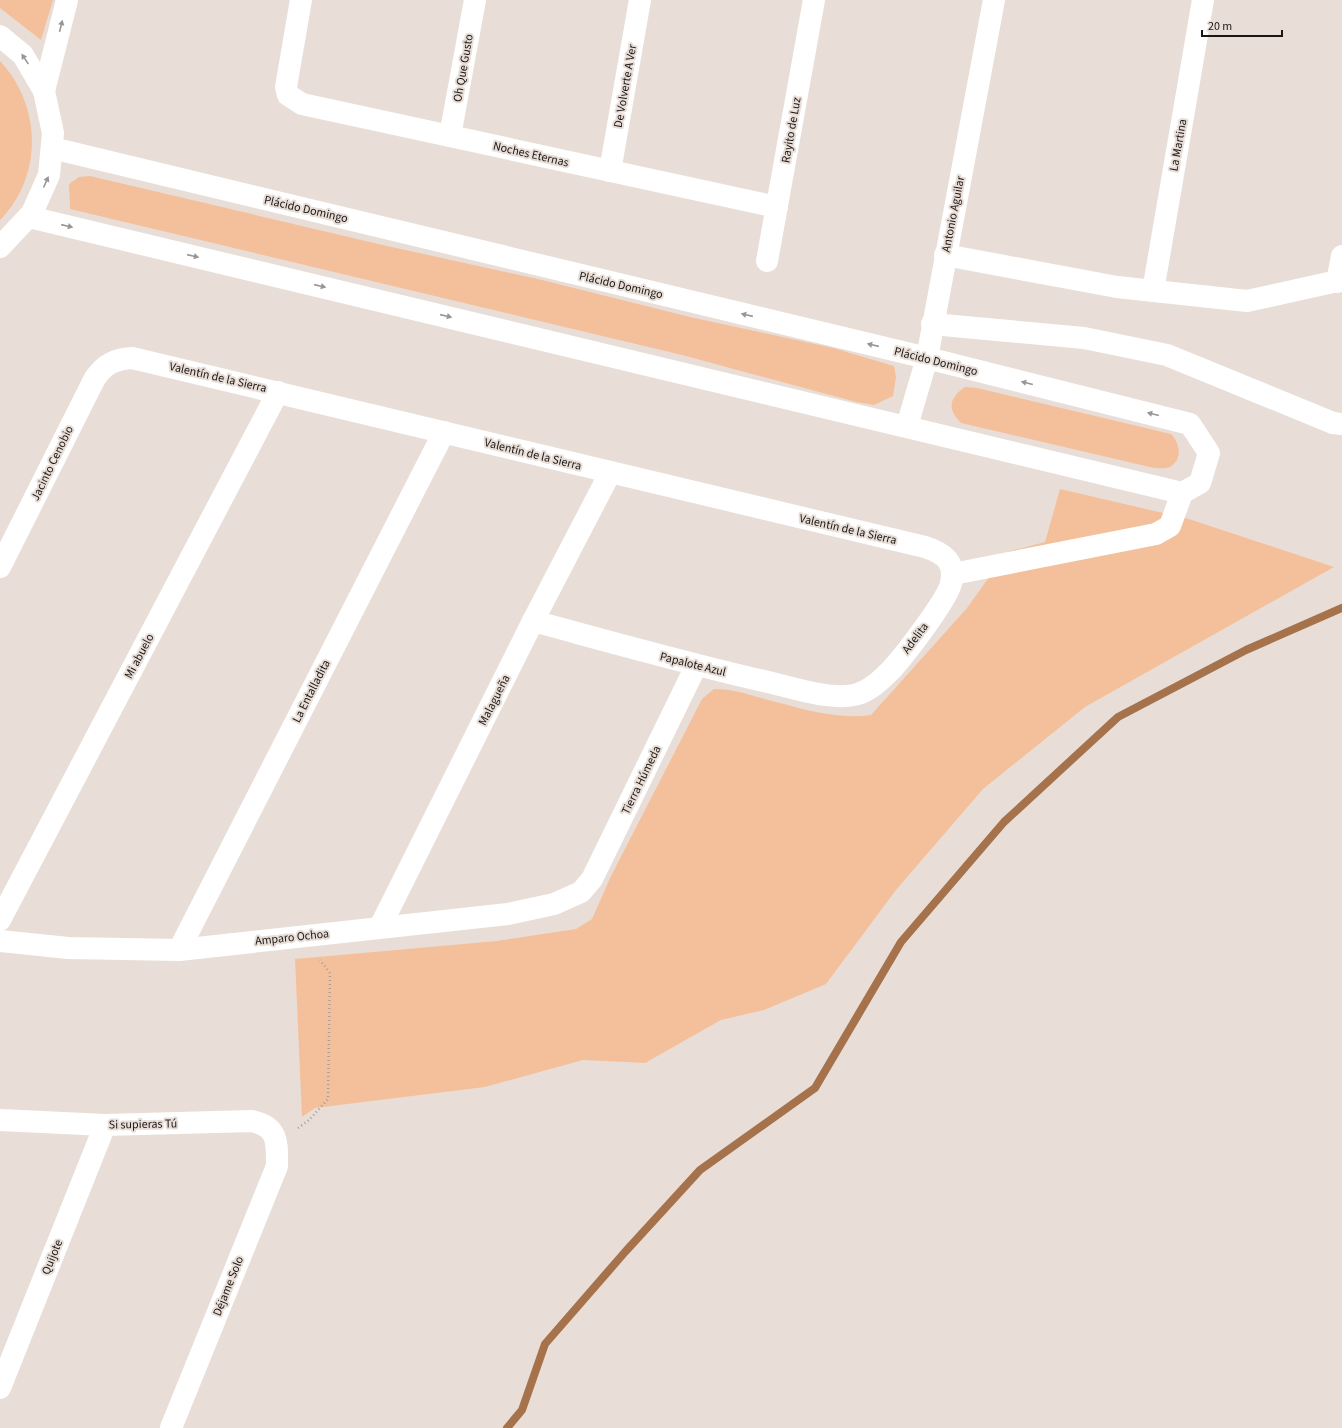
<svg xmlns="http://www.w3.org/2000/svg" width="1342" height="1428" viewBox="0 0 1342 1428" font-family="'Source Sans 3',sans-serif">
  <rect width="100%" height="100%" fill="#e8ded7"/>
  <!-- green -->
  <g fill="#f4c09b">
    <polygon points="0,0 53,0 41,40 0,8"/>
    <path d="M 0,61 C 41,105 44,175 0,220 Z"/>
    <polygon points="90,176 387,246 538,279 690,317 833,348 894,366 896,377 893,396 874,405 856,402 682,355 70,209 69,184 79,177"/>
    <path d="M 965,387 L 977,388 L 1171,434 C 1180,443 1183,459 1170,467 C 1165,469 1158,468 1154,468 L 961,423 C 947,409 949,398 965,387 Z"/>
    <path d="M 1060,489 L 1189,519 L 1334,567 L 1085,707 L 983,789 L 896,890 L 826,984 L 764,1010 L 721,1020 L 645,1063 L 583,1060 L 485,1087 L 315,1108 L 302,1117 L 295,959 L 497,941 L 576,929 L 592,919 L 611,876 L 702,699 L 714,689 C 733,689 747,694 765,699 C 799,708 836,720 871,715 L 967,608 L 1007,552 L 1045,542 Z"/>
  </g>
  <g fill="none" stroke-linecap="round" stroke-linejoin="round">
    <!-- stream -->
    <polyline stroke="#a6724b" stroke-width="8" points="507,1428 522,1410 545,1344 625,1252 700,1170 815,1088 901,942 1004,822 1118,717 1246,650 1342,608"/>
    <!-- path -->
    <polyline stroke="#a69e99" stroke-width="2.5" stroke-dasharray="1 3" stroke-linecap="butt" points="298,1128 309,1120 328,1099 330,973 320,960"/>
    <!-- minor -->
    <g stroke="#fff" stroke-width="22">
      <polyline points="301,0 286,87 288,95 302,104 777,207"/>
      <polyline points="0,36 23,55 44,91 53,133 49,175 32,213 0,247"/>
      <polyline points="44,91 67,0"/>
      <polyline points="450,136 475,0"/>
      <polyline points="610,171 640,0"/>
      <polyline points="29,217 1182,493 1200,483 1209,453 1190,424 927,358 52,148"/>
      <polyline points="945,255 1117,287 1247,301 1342,280"/>
      <polyline points="767,261 814,0"/>
      <polyline points="1337,282 1342,256"/>
      <polyline points="1153,291 1203,0"/>
      <polyline points="932,324 1084,338 1167,355 1333,423 1342,424"/>
      <polyline points="907,426 927,358 994,0"/>
      <path d="M 0,567 L 95,378 C 105,364 115,359 132,358 L 925,547 C 943,553 956,561 951,583 C 948,599 904,656 891,670 C 881,680 869,692 854,695 C 829,700 793,688 768,682 C 689,664 611,642 533,621"/>
      <polyline points="953,574 1156,534 1170,526 1182,493"/>
      <polyline points="0,920 278,392"/>
      <polyline points="380,927 533,621 610,473"/>
      <polyline points="0,941 68,948 179,950 508,914 554,904 581,892 592,879 696,666"/>
      <polyline points="179,950 444,432"/>
      <path d="M 0,1120 L 105,1125 L 252,1121 C 279,1127 277,1143 277,1166 L 171,1428"/>
      <polyline points="0,1388 105,1125"/>
    </g>
  </g>
  <!-- one-way arrows -->
  <defs><path id="oneway-solid" d="M-6-.8H1V-3.2L6.5 0L1 3.2V.8H-6Z"/></defs>
  <g fill="#989695">
    <use href="#oneway-solid" transform="translate(61 26) rotate(-76)"/>
    <use href="#oneway-solid" transform="translate(25 59) rotate(-124)"/>
    <use href="#oneway-solid" transform="translate(46 182) rotate(-66)"/>
    <use href="#oneway-solid" transform="translate(67 226) rotate(13)"/>
    <use href="#oneway-solid" transform="translate(193 256) rotate(13)"/>
    <use href="#oneway-solid" transform="translate(320 286) rotate(13)"/>
    <use href="#oneway-solid" transform="translate(747 315) rotate(-167)"/>
    <use href="#oneway-solid" transform="translate(446 316) rotate(13)"/>
    <use href="#oneway-solid" transform="translate(873 345) rotate(-167)"/>
    <use href="#oneway-solid" transform="translate(1027 383) rotate(-166)"/>
    <use href="#oneway-solid" transform="translate(1153 414) rotate(-166)"/>
  </g>
  <g text-anchor="middle" stroke-width="4" stroke-linejoin="round" paint-order="stroke">
    <!-- street labels -->
    <g font-size="12" fill="#1a1614" stroke="#e8ded7">
      <text transform="translate(463 68) rotate(-80)" y="4">Oh Que Gusto</text>
      <text transform="translate(625 86) rotate(-80)" y="4">De Volverte A Ver</text>
      <text transform="translate(791 130) rotate(-80)" y="4">Rayito de Luz</text>
      <text transform="translate(1178 145) rotate(-80)" y="4">La Martina</text>
      <text transform="translate(531 154) rotate(13)" y="4">Noches Eternas</text>
      <text transform="translate(306 209) rotate(13)" y="4">Plácido Domingo</text>
      <text transform="translate(953 214) rotate(-79)" y="4">Antonio Aguilar</text>
      <text transform="translate(621 285) rotate(13)" y="4">Plácido Domingo</text>
      <text transform="translate(936 361) rotate(14)" y="4">Plácido Domingo</text>
      <text transform="translate(218 377) rotate(13)" y="4">Valentín de la Sierra</text>
      <text transform="translate(533 454) rotate(14)" y="4">Valentín de la Sierra</text>
      <text transform="translate(52 463) rotate(-64)" y="4">Jacinto Cenobio</text>
      <text transform="translate(848 529) rotate(13)" y="4">Valentín de la Sierra</text>
      <text transform="translate(915 638) rotate(-53)" y="4">Adelita</text>
      <text transform="translate(139 656) rotate(-62)" y="4">Mi abuelo</text>
      <text transform="translate(693 664) rotate(14)" y="4">Papalote Azul</text>
      <text transform="translate(311 691) rotate(-63)" y="4">La Entalladita</text>
      <text transform="translate(494 700) rotate(-63)" y="4">Malagueña</text>
      <text transform="translate(641 780) rotate(-64)" y="4">Tierra Húmeda</text>
      <text transform="translate(292 937) rotate(-6)" y="4">Amparo Ochoa</text>
      <text transform="translate(143 1124) rotate(-1)" y="4">Si supieras Tú</text>
      <text transform="translate(52 1257) rotate(-68)" y="4">Quijote</text>
      <text transform="translate(228 1286) rotate(-68)" y="4">Déjame Solo</text>
    </g>
  </g>
  <!-- scale -->
  <path d="M1202 30v6h80v-6" fill="none" stroke="#1a1614" stroke-width="2"/>
  <text x="1208" y="30" font-size="12" fill="#1a1614" stroke="#e8ded7" stroke-width="3" paint-order="stroke">20 m</text>
</svg>
